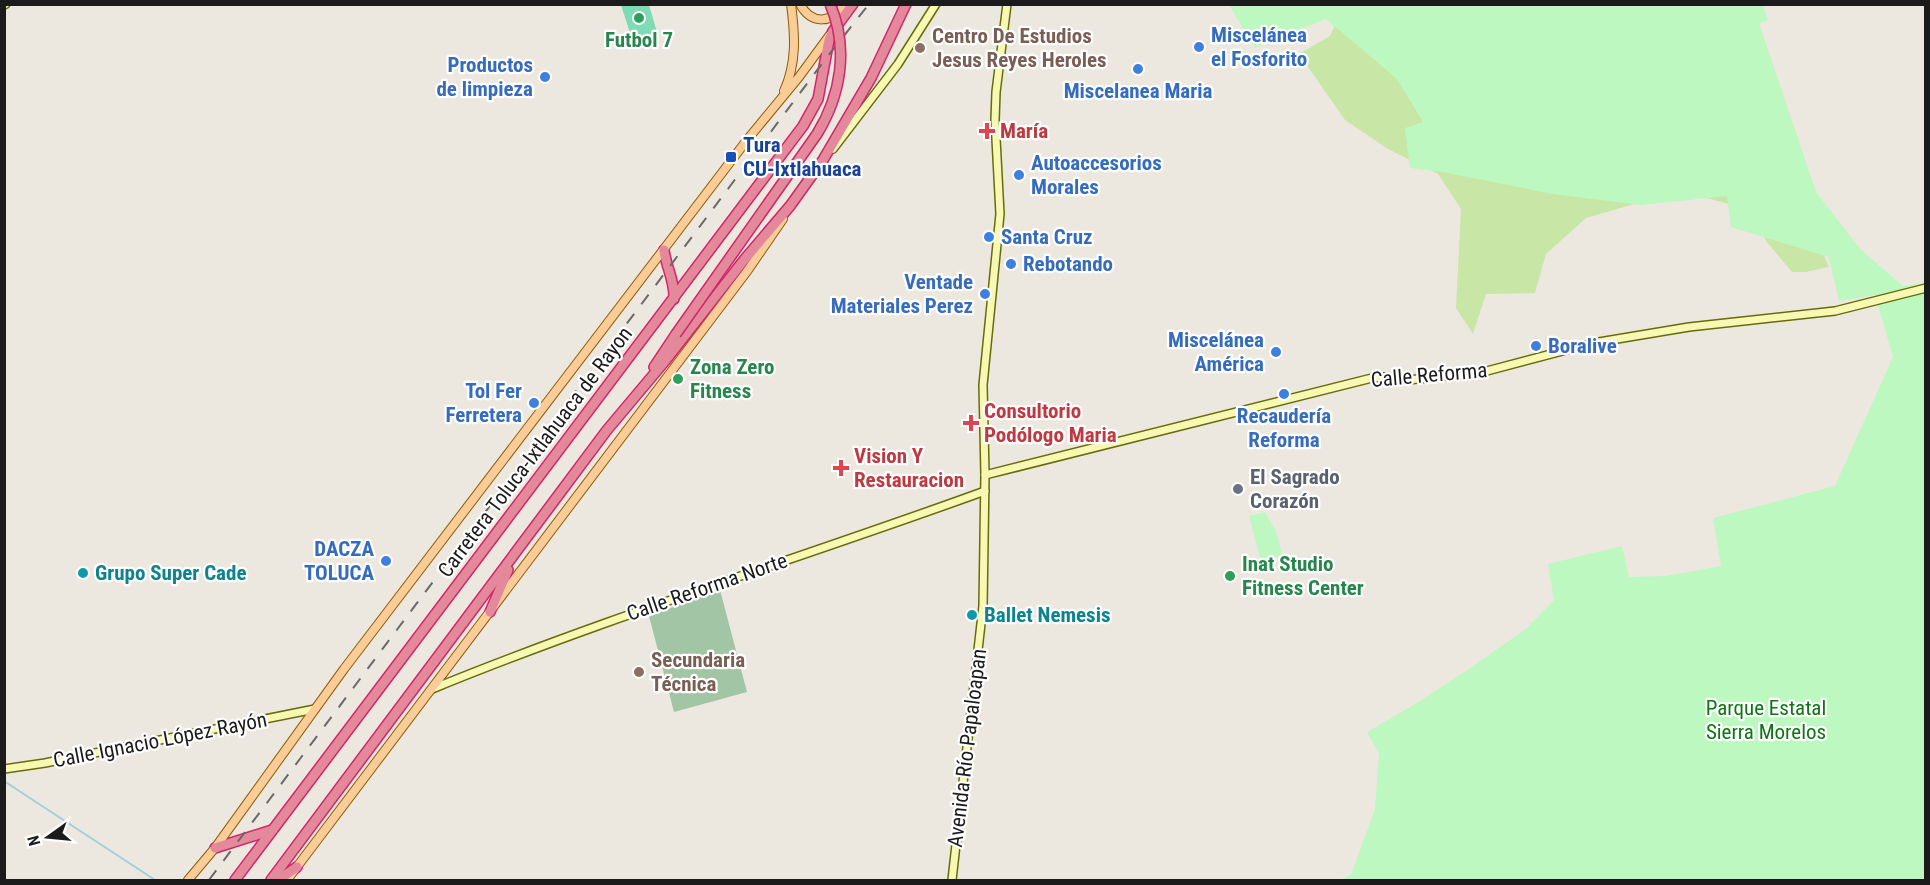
<svg xmlns="http://www.w3.org/2000/svg" width="1930" height="885" viewBox="0 0 1930 885" font-family="'Roboto Condensed',sans-serif">
  <rect width="100%" height="100%" fill="#ece8e0"/>
  <!-- grass -->
  <polygon fill="#c8e7a6" points="1344,5 1782,164 1829,267 1806,272 1792,272 1766,241 1752,210 1679,191 1586,218 1546,254 1535,293 1486,294 1473,334 1456,308 1461,209 1438,174 1388,149 1345,120 1299,54 1330,36"/>
  <!-- cemetery -->
  <polygon fill="#a2c5a6" points="720,590 747,692 674,712 649,616"/>
  <!-- park -->
  <g fill="#bcf8bf">
    <polygon points="1229,5 1763,5 1768,20 1759,23 1816,192 1861,250 1903,286 1925,283 1925,880 1340,880 1351,875 1375,809 1379,754 1367,732 1412,706 1466,671 1527,628 1554,600 1548,564 1622,546 1629,577 1666,576 1721,566 1713,518 1835,486 1893,357 1875,295 1839,301 1829,257 1731,227 1727,196 1641,205 1553,194 1443,172 1410,168 1405,128 1423,122 1397,79 1326,19 1255,48"/>
    <polygon points="1265,512 1276,531 1282,555 1261,561 1249,516"/>
  </g>
  <!-- pitch -->
  <polygon fill="#7edbb4" points="621,5 649,5 657,32 632,39"/>
  <g fill="none" stroke-linecap="round" stroke-linejoin="round">
    <!-- stream -->
    <polyline stroke="#a1cfda" stroke-width="2" points="4,781 155,880"/>
    <!-- secondary casing -->
    <g stroke="#666d07" stroke-width="10">
      <g id="secondary">
        <polyline points="4,5 6,4"/>
        <polyline points="833,149 898,64 936,4"/>
        <polyline points="985,475 1372,378 1383,377 1408,380 1483,372 1593,343 1689,327 1835,311 1926,288"/>
        <path d="M 432,689 C 613,615 801,558 985,491"/>
        <polyline points="4,769 45,763 315,709"/>
        <polyline points="952,880 983,606 985,475 983,385 1000,214 995,120 996,92 1007,4"/>
      </g>
    </g>
    <!-- primary casing -->
    <g stroke="#8f5c03" stroke-width="10">
      <g id="primary">
        <path d="M 800,4 C 811,25 833,24 844,4"/>
        <path d="M 784,91 C 797,63 795,34 791,4"/>
        <polyline points="188,880 215,848 344,669 747,140 799,77 829,36"/>
        <polyline points="287,880 748,270 783,219"/>
      </g>
    </g>
    <!-- highway casing -->
    <g stroke="#d12667" stroke-width="12">
      <g id="highway">
        <path d="M 664,250 C 666,267 675,281 674,299"/>
        <polyline points="654,367 676,334"/>
        <polyline points="490,612 508,570"/>
        <polyline points="215,848 272,830"/>
        <polyline points="235,880 803,126 818,99 829,40 833,31 853,4"/>
        <polyline points="271,880 607,430 665,361 744,260 790,206 823,160 871,78 906,4"/>
        <polyline points="278,880 297,867"/>
      </g>
    </g>
    <!-- secondary -->
    <use href="#secondary" stroke="#f6f8b3" stroke-width="7"/>
    <!-- primary -->
    <use href="#primary" stroke="#facc98" stroke-width="8"/>
    <!-- highway -->
    <use href="#highway" stroke="#e4889c" stroke-width="9"/>
    <!-- rail -->
    <polyline stroke="#696969" stroke-width="2" stroke-dasharray="12 12" stroke-linecap="butt" points="209,880 824,61 869,4"/>
    <!-- highway-bridge casing -->
    <g stroke="#d12667" stroke-width="12" stroke-linecap="butt">
      <path id="highway-bridge" d="M 676,334 L 817,134 C 841,95 849,48 830,4"/>
    </g>
    <!-- highway-bridge -->
    <use href="#highway-bridge" stroke="#e4889c" stroke-width="9"/>
  </g>
  <!-- markers -->
  <g fill="#2e9e5b" stroke="#fff" stroke-width="2">
    <circle cx="639" cy="18" r="6"/>
    <circle cx="678" cy="379" r="6"/>
    <circle cx="1230" cy="576" r="6"/>
  </g>
  <g fill="#3f7fe0" stroke="#fff" stroke-width="2">
    <circle cx="1199" cy="47" r="6"/>
    <circle cx="1138" cy="69" r="6"/>
    <circle cx="545" cy="77" r="6"/>
    <circle cx="1019" cy="175" r="6"/>
    <circle cx="989" cy="237" r="6"/>
    <circle cx="1011" cy="264" r="6"/>
    <circle cx="985" cy="294" r="6"/>
    <circle cx="1536" cy="346" r="6"/>
    <circle cx="1276" cy="352" r="6"/>
    <circle cx="1284" cy="394" r="6"/>
    <circle cx="534" cy="403" r="6"/>
    <circle cx="386" cy="561" r="6"/>
  </g>
  <g fill="#8d6e63" stroke="#fff" stroke-width="2">
    <circle cx="920" cy="48" r="6"/>
    <circle cx="639" cy="672" r="6"/>
  </g>
  <g fill="#e0444e" stroke="#fff" stroke-width="2">
    <path d="M984 122h6v6h6v6h-6v6h-6v-6h-6v-6h6z"/>
    <path d="M968 414h6v6h6v6h-6v6h-6v-6h-6v-6h6z"/>
    <path d="M838 459h6v6h6v6h-6v6h-6v-6h-6v-6h6z"/>
  </g>
  <rect fill="#1a4fb4" stroke="#fff" stroke-width="2" x="725" y="151" width="12" height="12" rx="3"/>
  <circle fill="#6b7280" stroke="#fff" stroke-width="2" cx="1238" cy="489" r="6"/>
  <g fill="#0f9aa8" stroke="#fff" stroke-width="2">
    <circle cx="83" cy="573" r="6"/>
    <circle cx="972" cy="615" r="6"/>
  </g>
  <g text-anchor="middle" stroke-width="4.5" stroke-linejoin="round" paint-order="stroke">
    <!-- shop labels -->
    <g font-size="21" font-weight="bold" fill="#366cbe" stroke="#fff" text-anchor="start">
      <text x="1211" y="42">Miscelánea<tspan x="1211" dy="24">el Fosforito</tspan></text>
      <text x="533" y="72" text-anchor="end">Productos<tspan x="533" dy="24">de limpieza</tspan></text>
      <text x="1138" y="98" text-anchor="middle">Miscelanea Maria</text>
      <text x="1031" y="170">Autoaccesorios<tspan x="1031" dy="24">Morales</tspan></text>
      <text x="1001" y="244">Santa Cruz</text>
      <text x="1023" y="271">Rebotando</text>
      <text x="973" y="289" text-anchor="end">Ventade<tspan x="973" dy="24">Materiales Perez</tspan></text>
      <text x="1264" y="347" text-anchor="end">Miscelánea<tspan x="1264" dy="24">América</tspan></text>
      <text x="1548" y="353">Boralive</text>
      <text x="522" y="398" text-anchor="end">Tol Fer<tspan x="522" dy="24">Ferretera</tspan></text>
      <text x="1284" y="423" text-anchor="middle">Recaudería<tspan x="1284" dy="24">Reforma</tspan></text>
      <text x="374" y="556" text-anchor="end">DACZA<tspan x="374" dy="24">TOLUCA</tspan></text>
    </g>
    <!-- education labels -->
    <g font-size="21" font-weight="bold" fill="#785e54" stroke="#fff" text-anchor="start">
      <text x="932" y="43">Centro De Estudios<tspan x="932" dy="24">Jesus Reyes Heroles</tspan></text>
      <text x="651" y="667">Secundaria<tspan x="651" dy="24">Técnica</tspan></text>
    </g>
    <!-- leisure labels -->
    <g font-size="21" font-weight="bold" fill="#27864d" stroke="#fff" text-anchor="start">
      <text x="639" y="47" text-anchor="middle">Futbol 7</text>
      <text x="690" y="374">Zona Zero<tspan x="690" dy="24">Fitness</tspan></text>
      <text x="1242" y="571">Inat Studio<tspan x="1242" dy="24">Fitness Center</tspan></text>
    </g>
    <!-- health labels -->
    <g font-size="21" font-weight="bold" fill="#be3a42" stroke="#fff" text-anchor="start">
      <text x="1000" y="138">María</text>
      <text x="984" y="418">Consultorio<tspan x="984" dy="24">Podólogo Maria</tspan></text>
      <text x="854" y="463">Vision Y<tspan x="854" dy="24">Restauracion</tspan></text>
    </g>
    <!-- transit labels -->
    <g font-size="21" font-weight="bold" fill="#164399" stroke="#fff" text-anchor="start">
      <text x="743" y="152">Tura<tspan x="743" dy="24">CU-Ixtlahuaca</tspan></text>
    </g>
    <!-- street labels -->
    <g font-size="21" fill="#1b1b1b" stroke="#fff">
      <text transform="translate(1429 375) rotate(-5)" y="7">Calle Reforma</text>
      <text transform="translate(535 452) rotate(-53)" y="7">Carretera Toluca-Ixtlahuaca de Rayon</text>
      <text transform="translate(707 587) rotate(-19)" y="7">Calle Reforma Norte</text>
      <text transform="translate(160 740) rotate(-11)" y="7">Calle Ignacio López Rayón</text>
      <text transform="translate(967 748) rotate(-83)" y="7">Avenida Río Papaloapan</text>
    </g>
    <!-- worship labels -->
    <g font-size="21" font-weight="bold" fill="#5b616d" stroke="#fff" text-anchor="start">
      <text x="1250" y="484">El Sagrado<tspan x="1250" dy="24">Corazón</tspan></text>
    </g>
    <!-- culture labels -->
    <g font-size="21" font-weight="bold" fill="#0d838f" stroke="#fff" text-anchor="start">
      <text x="95" y="580">Grupo Super Cade</text>
      <text x="984" y="622">Ballet Nemesis</text>
    </g>
    <!-- park labels -->
    <g font-size="21" fill="#0d7512" stroke="#fff">
      <text x="1766" y="715">Parque Estatal<tspan x="1766" dy="24">Sierra Morelos</tspan></text>
    </g>
  </g>
  <!-- border -->
  <rect width="1930" height="885" fill="none" stroke="#1b1b1b" stroke-width="12"/>
  <!-- north arrow -->
  <g transform="translate(48 837) rotate(255)" stroke="#ffffff" stroke-width="4.5" paint-order="stroke">
  <path d="M0-4.5L10 22L0 15L-10 22Z" fill="#1b1b1b"/>
  <text y="-9" font-size="16" font-weight="bold" text-anchor="middle" fill="#1b1b1b">N</text>
  </g>
</svg>
